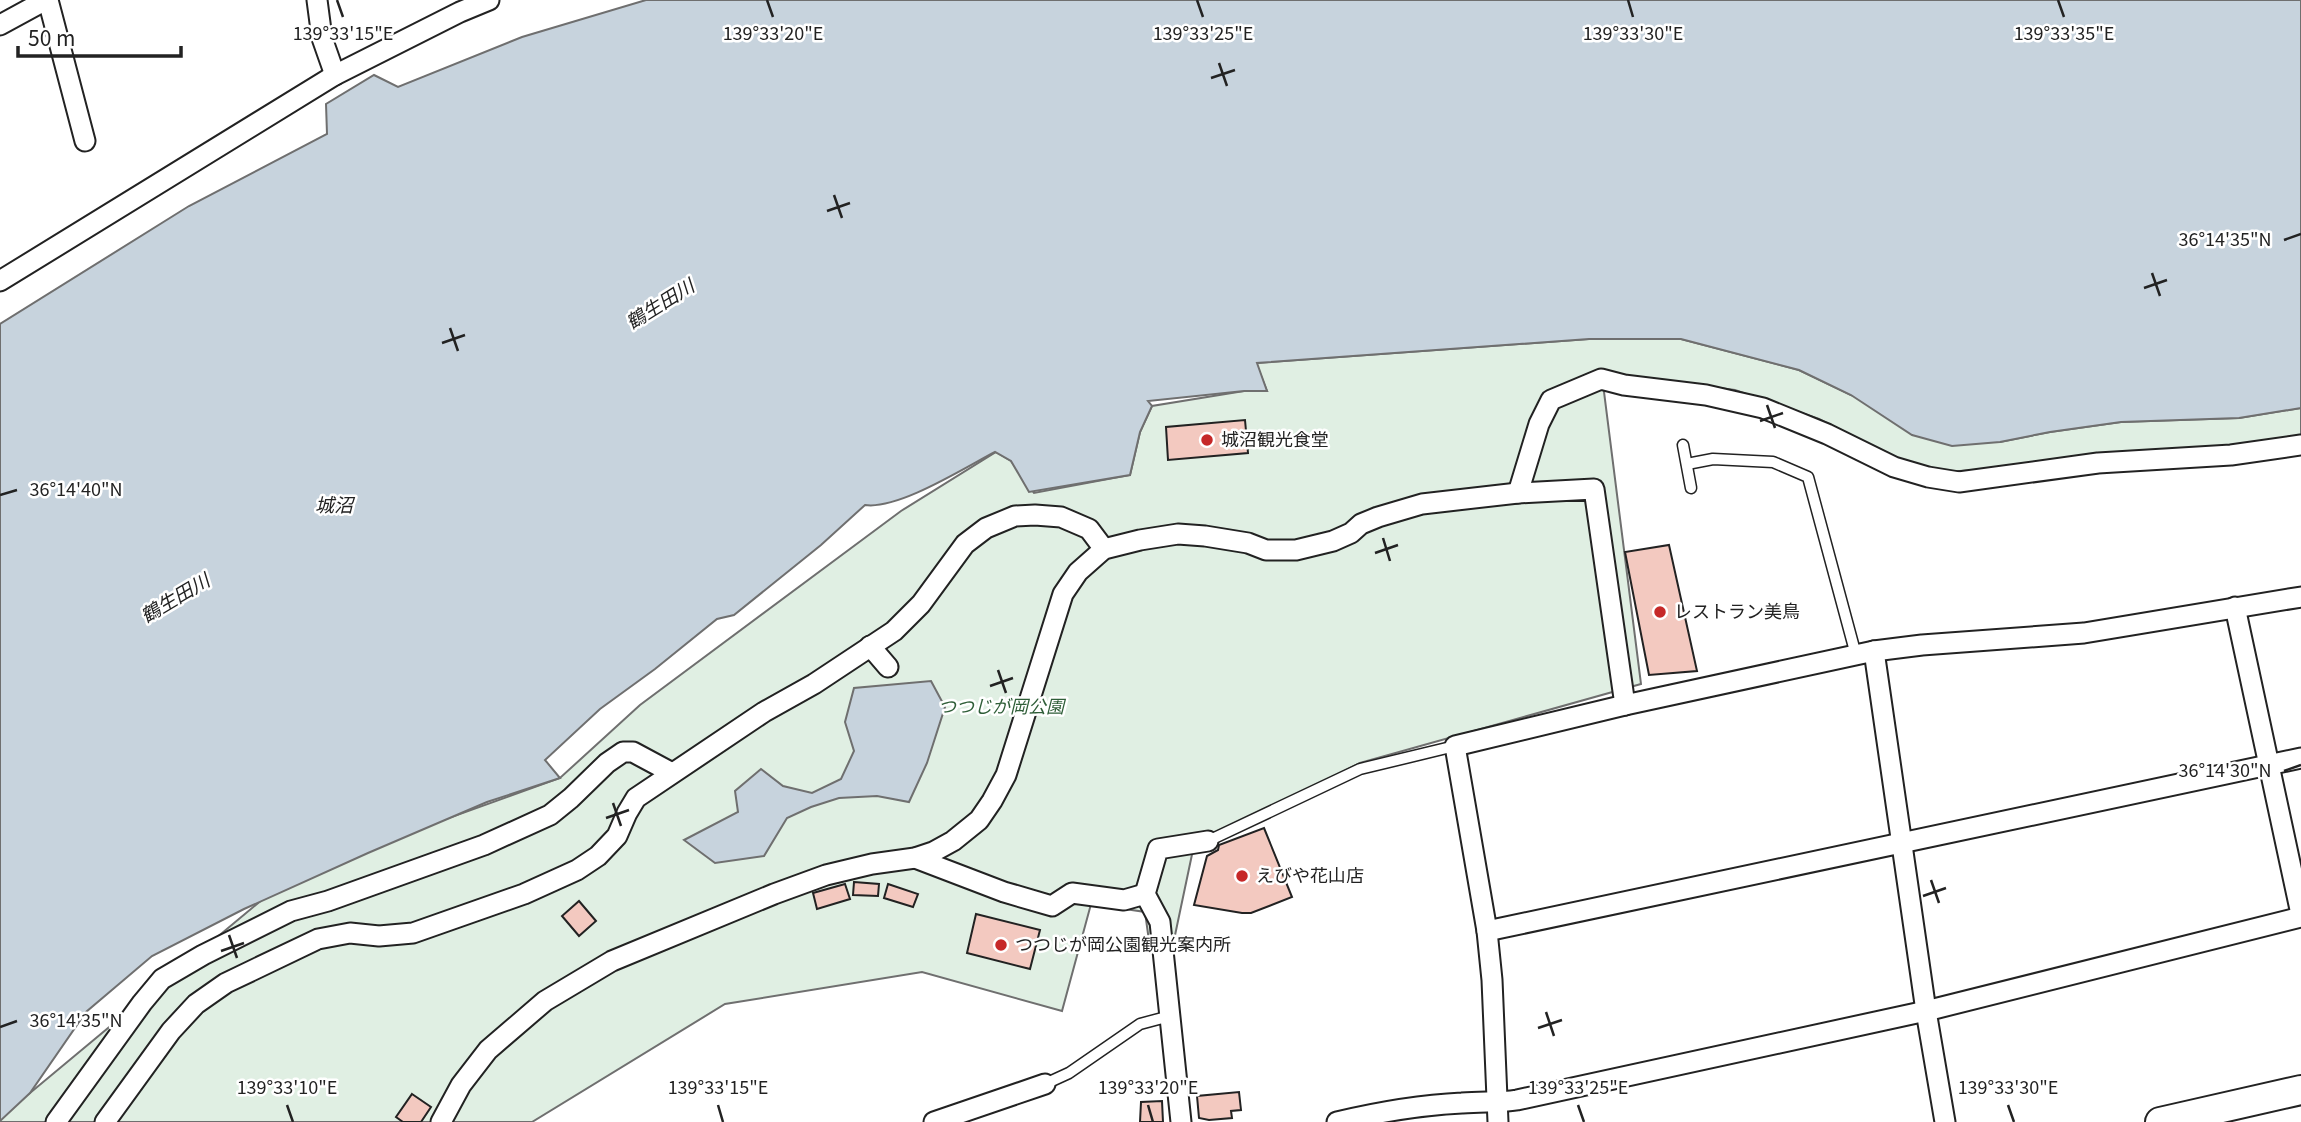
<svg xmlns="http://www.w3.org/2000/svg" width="2301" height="1122" viewBox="0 0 2301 1122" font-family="Georgia,'Noto Sans JP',serif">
  <rect width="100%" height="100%" fill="#fff"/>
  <!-- green -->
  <polygon fill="#e0efe3" stroke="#6f6f6f" stroke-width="2" points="1589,339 1681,339 1799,370 1851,395 2000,442 2050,432 2121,422 2239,418 2301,408 2301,437 2259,445 2106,454 2059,459 2010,468 1943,472 1889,456 1819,419 1735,390 1603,373 1603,384 1641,684 1360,763 1259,815 1194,845 1174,940 1149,941 1145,912 1091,904 1062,1011 922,972 725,1004 532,1122 0,1122 0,1112 30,1093 293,874 560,778 640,705 901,511 996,452 1011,461 1034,493 1130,475 1140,432 1152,406 1244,391 1267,391 1256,363"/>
  <!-- water -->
  <g fill="#c7d3dd" stroke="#6f6f6f" stroke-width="2">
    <path d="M 646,0 L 2301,0 L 2301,408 L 2239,418 L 2121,422 L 2050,432 L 2000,442 L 1952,446 L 1912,435 L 1851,395 L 1799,370 L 1681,339 L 1589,339 L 1257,363 L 1267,391 L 1244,391 L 1148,401 L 1152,406 L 1140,432 L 1130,475 L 1029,492 L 1011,461 L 995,452 C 964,468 898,510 865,505 L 821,545 L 734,615 L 717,619 L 655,669 L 600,709 L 545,760 L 560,778 L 487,802 L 368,853 L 244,909 L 152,956 L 86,1012 L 30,1093 L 0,1121 L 0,324 L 189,206 L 327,134 L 326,104 L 374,75 L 398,87 L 522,37 Z"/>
    <polygon points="931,681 945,707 927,763 909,802 877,796 839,798 811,807 787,818 764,856 715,863 684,840 738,812 735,791 761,769 783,786 812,793 841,779 854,751 845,722 854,688"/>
  </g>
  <!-- building -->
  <g fill="#f3c9c0" stroke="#222" stroke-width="2">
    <polygon points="1245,420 1248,453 1168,460 1166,427"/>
    <polygon points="1669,545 1697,671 1649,675 1625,552"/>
    <polygon points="1264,828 1292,897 1251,913 1242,913 1194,905 1207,856 1218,850 1219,845"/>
    <polygon points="854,882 879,884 878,896 853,895"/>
    <polygon points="845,884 850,899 817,909 813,893"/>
    <polygon points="888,884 918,894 913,907 884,898"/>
    <polygon points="579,901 596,921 579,936 562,916"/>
    <polygon points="976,914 1040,930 1030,969 967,953"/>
    <polygon points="1239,1092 1241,1110 1231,1111 1232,1118 1209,1120 1199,1118 1197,1096"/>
    <polygon points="412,1094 431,1107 421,1122 403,1122 396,1117"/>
    <polygon points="1162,1101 1163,1122 1140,1122 1141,1102"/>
  </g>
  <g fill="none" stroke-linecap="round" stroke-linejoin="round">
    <!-- lane casing -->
    <g stroke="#222" stroke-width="13">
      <g id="lane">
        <polyline points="1683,445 1691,488"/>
        <polyline points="1687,464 1713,459 1773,462 1808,477 1856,655"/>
        <polyline points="1208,841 1360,769 1455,746"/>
        <polyline points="1045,1084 1069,1073 1140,1024 1170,1016"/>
      </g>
    </g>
    <!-- street casing -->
    <g stroke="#222" stroke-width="23">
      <g id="street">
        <polyline points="48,0 85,141"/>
        <polyline points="317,0 322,38 335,75"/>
        <polyline points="0,25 46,0"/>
        <polyline points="0,281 335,75 460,12 489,0"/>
        <polyline points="1518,493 1539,424 1551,400 1601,379 1624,385 1706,395 1763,408 1827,434 1894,467 1928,477 1959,482 2098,463 2231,455 2301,445"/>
        <polyline points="2235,607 2301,914"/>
        <polyline points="870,646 888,667"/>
        <polyline points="1874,651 1926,1011 1945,1122"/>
        <polyline points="915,858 1004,892 1052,906 1072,893 1124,900 1145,894"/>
        <polyline points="1487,931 2301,758"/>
        <polyline points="56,1122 142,1003 162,979 203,955 291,911 328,901 484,845 550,815 571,798 607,763 623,752 633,752 672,773"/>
        <polyline points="105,1122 171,1031 196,1004 226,983 318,939 350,933 379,936 413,933 524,894 577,870 598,856 617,836 627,813 636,798 764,712 814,684 894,631 921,604 965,544 986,528 1015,516 1035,515 1061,517 1089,529 1104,549"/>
        <polyline points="441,1122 461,1085 488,1050 545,1001 612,961 774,894 826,875 872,864 915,858 933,852 953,841 979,820 992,801 1006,775 1063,594 1078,572 1104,549 1140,540 1178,534 1205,536 1248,543 1266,550 1296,550 1333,541 1351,533 1361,524 1378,517 1422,504 1518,493 1594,489 1625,705"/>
        <polyline points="934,1122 1045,1084"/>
        <polyline points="1181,1122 1160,922 1145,894 1158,849 1208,841"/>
        <path d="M 1337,1122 C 1379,1112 1420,1105 1462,1103 C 1481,1101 1499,1103 1517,1100 L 1926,1011 L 2301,917"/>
        <polyline points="1498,1122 1492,980 1487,931 1455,746 1625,705 1874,651 1922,645 2084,633 2301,597"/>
      </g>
    </g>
    <!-- secondary casing -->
    <g stroke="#222" stroke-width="32">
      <polyline id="secondary" points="2160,1122 2301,1090"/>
    </g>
    <!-- lane -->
    <use href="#lane" stroke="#fff" stroke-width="10"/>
    <!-- street -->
    <use href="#street" stroke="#fff" stroke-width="19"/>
    <!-- secondary -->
    <use href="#secondary" stroke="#fff" stroke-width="28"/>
  </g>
  <!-- ticks -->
  <path fill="none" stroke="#222" stroke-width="2.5" d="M 337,0 L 343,17M 767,0 L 773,17M 1197,0 L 1203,17M 1628,0 L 1633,17M 2058,0 L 2064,17M 1219,63 L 1227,86M 1211,78 L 1235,70M 834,195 L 842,218M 827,211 L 850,203M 2284,240 L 2301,234M 2152,273 L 2160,296M 2144,288 L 2167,280M 450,328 L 458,351M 442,343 L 465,335M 1767,405 L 1775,428M 1760,421 L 1783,413M 0,495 L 17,490M 1383,538 L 1390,561M 1375,553 L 1398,545M 998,670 L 1006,693M 990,686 L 1013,678M 2284,771 L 2301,765M 613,803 L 621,826M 606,818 L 629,810M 1931,880 L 1939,903M 1923,896 L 1946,888M 229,935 L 237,958M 221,951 L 244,943M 1546,1012 L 1554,1036M 0,1027 L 17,1021M 1538,1028 L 1562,1020M 287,1105 L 293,1122M 718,1105 L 723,1122M 1148,1105 L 1153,1122M 1578,1105 L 1584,1122M 2008,1105 L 2014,1122"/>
  <!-- markers -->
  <g fill="#c62828" stroke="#fff" stroke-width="2.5">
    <circle cx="1207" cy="440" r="7"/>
    <circle cx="1660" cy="612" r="7"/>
    <circle cx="1242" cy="876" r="7"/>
    <circle cx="1001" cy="945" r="7"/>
  </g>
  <g text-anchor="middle" stroke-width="5" stroke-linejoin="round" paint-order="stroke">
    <!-- poi labels -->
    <g font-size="18" fill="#222" stroke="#fff" text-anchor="start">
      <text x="1221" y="446">城沼観光食堂</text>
      <text x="1674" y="618">レストラン美鳥</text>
      <text x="1256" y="882">えびや花山店</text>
      <text x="1015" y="951">つつじが岡公園観光案内所</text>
    </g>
    <!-- park labels -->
    <g font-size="18" font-style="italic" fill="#2f5e38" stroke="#fff">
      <text x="1001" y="713">つつじが岡公園</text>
    </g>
    <!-- water labels -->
    <g font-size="19" font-style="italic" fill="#222" stroke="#fff">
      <text transform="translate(660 304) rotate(-32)" y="7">鶴生田川</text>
      <text x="334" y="512">城沼</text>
      <text transform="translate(175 598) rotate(-31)" y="7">鶴生田川</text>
    </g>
  </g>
  <g font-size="18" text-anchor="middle" fill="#222" stroke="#fff" stroke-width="5" stroke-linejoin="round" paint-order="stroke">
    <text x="343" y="40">139°33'15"E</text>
    <text x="773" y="40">139°33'20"E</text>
    <text x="1203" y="40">139°33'25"E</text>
    <text x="1633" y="40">139°33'30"E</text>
    <text x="2064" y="40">139°33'35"E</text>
    <text x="2225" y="246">36°14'35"N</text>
    <text x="76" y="496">36°14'40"N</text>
    <text x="2225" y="777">36°14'30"N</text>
    <text x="76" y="1027">36°14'35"N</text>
    <text x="287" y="1094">139°33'10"E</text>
    <text x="718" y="1094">139°33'15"E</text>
    <text x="1148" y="1094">139°33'20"E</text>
    <text x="1578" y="1094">139°33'25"E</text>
    <text x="2008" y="1094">139°33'30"E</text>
  </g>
  <!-- scale -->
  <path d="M18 46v10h163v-10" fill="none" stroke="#222222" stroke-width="3.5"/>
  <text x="28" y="46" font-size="21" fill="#222222" stroke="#ffffff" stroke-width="5" paint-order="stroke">50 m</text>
</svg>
